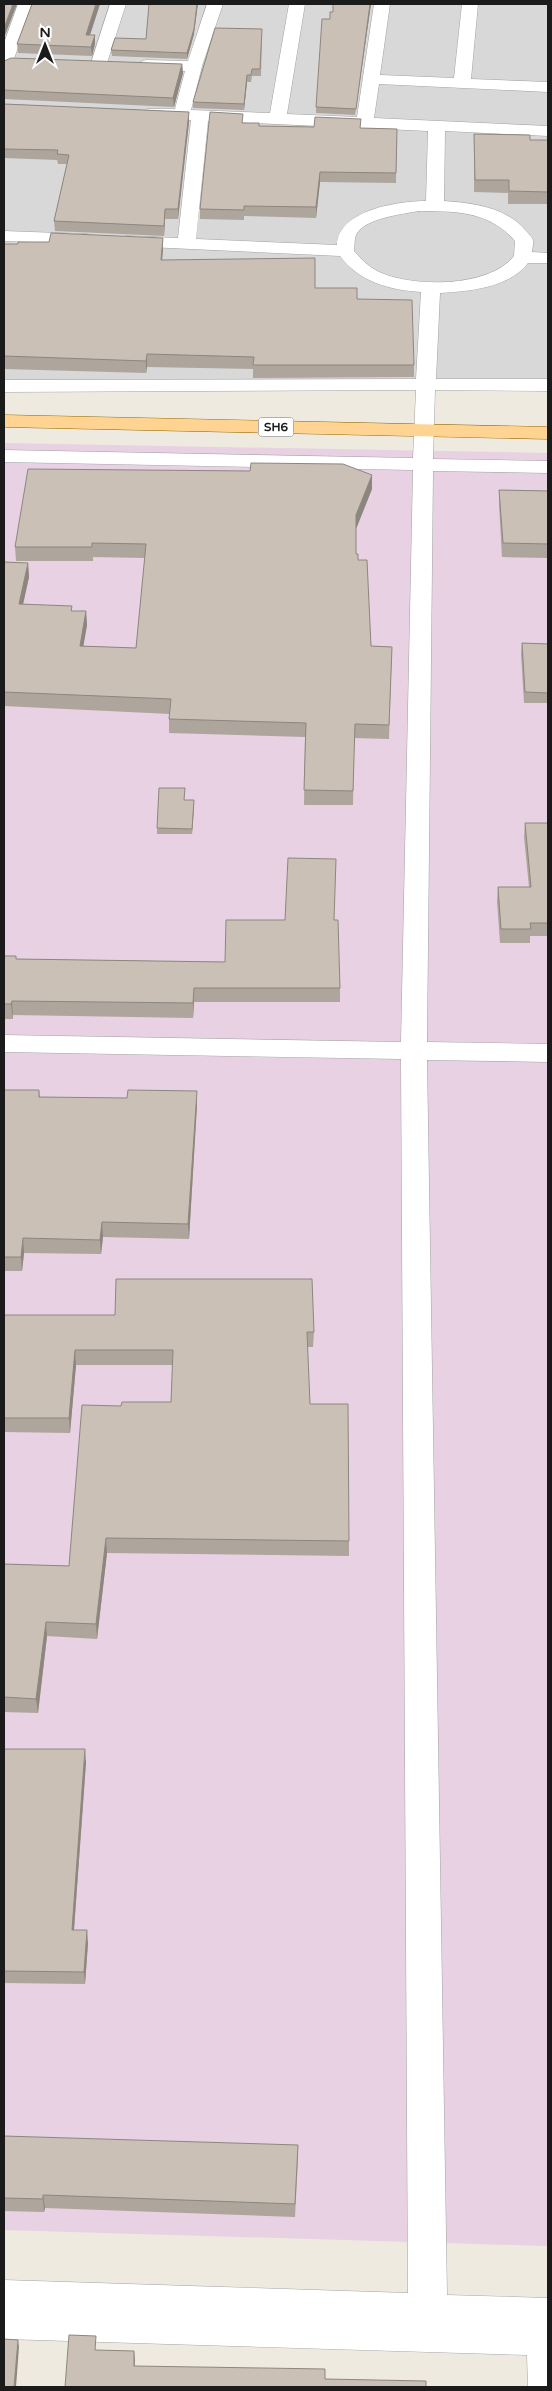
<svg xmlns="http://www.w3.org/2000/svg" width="552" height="2391" viewBox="0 0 552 2391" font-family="'Varela Round',sans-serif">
  <rect width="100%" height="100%" fill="#eeeae0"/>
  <!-- residential -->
  <polygon fill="#d9d8d8" points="4,4 548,4 548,391 4,381"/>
  <!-- industrial -->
  <polygon fill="#e7d1e2" points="4,443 548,453 548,2246 4,2230"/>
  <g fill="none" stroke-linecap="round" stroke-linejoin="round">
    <!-- minor casing -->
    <g stroke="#a2a2a2" stroke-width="1">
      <g id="minor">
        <polygon points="18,4 34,4 12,64 10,67 4,69 4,43"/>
        <polygon points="110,4 126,4 107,63 105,66 93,66 91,63"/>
        <path d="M 207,4 L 223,4 L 202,66 L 191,110 L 270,113 L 289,4 L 305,4 L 287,114 L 357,117 L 374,4 L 390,4 L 380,75 L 454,78 L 462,4 L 478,4 L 471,79 L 548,82 L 548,92 L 379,84 L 374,118 L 548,126 L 548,136 L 445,131 L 444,201 C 473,203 506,207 526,231 C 528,233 532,237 533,240 C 534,243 532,249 532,252 L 548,253 L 548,263 L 528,263 C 509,288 469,291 440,293 L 436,379 L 548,379 L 548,391 L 435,390 L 433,459 L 548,461 L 548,473 L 433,471 L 427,1042 L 548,1044 L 548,1062 L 427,1060 L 447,2295 L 548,2298 L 548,2387 L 528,2387 L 527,2355 L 4,2339 L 4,2280 L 408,2293 L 401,1059 L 4,1052 L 4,1035 L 401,1042 L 413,470 L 4,462 L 4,450 L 413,458 L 416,390 L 4,392 L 4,380 L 416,379 L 421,292 C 390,290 359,282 340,256 L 127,246 L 121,245 L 118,241 L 121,237 L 127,236 L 178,238 L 191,120 L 153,118 L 147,117 L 145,113 L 147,109 L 175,109 L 185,71 L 146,70 L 140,68 L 138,65 L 140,62 L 146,60 L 188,61 ZM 208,121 L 428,131 L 426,201 C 399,201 338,210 337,245 L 196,239 ZM 419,211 C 454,211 490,211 515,241 L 514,256 C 489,288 411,288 377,271 C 368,266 361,259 354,251 C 355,246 354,239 356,235 C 364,218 403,214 419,211 Z"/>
        <polygon points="4,231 86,234 92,235 95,239 92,243 86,244 4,241"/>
      </g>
    </g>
    <!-- major casing -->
    <g stroke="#926700" stroke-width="1">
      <polygon id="major" points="4,415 548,427 548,439 4,427"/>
    </g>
    <!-- minor -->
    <use href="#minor" fill="#fff" fill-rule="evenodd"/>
    <!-- major -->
    <use href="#major" fill="#ffd493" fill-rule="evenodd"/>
  </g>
  <!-- wall -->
  <g fill="#aea59d">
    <polygon points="32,4 100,4 90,35 95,44 92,56 18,53 17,44"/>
    <polygon points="371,4 355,115 316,113 316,107 330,19 333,12"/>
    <polygon points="194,34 187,59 112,56 111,50 146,39"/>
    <polygon points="262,35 261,76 252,76 251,82 247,82 244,110 193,108 193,102"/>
    <polygon points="4,61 182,64 183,73 174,107 4,99 4,101"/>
    <polygon points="4,104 189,112 189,122 178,219 165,219 164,236 55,231 54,221 67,164 58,164 57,160 4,158"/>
    <polygon points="243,123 259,123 259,126 397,129 396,183 320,182 316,218 244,216 244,220 200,219 200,209"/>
    <polygon points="474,134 530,140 548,140 548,204 508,204 508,193 474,192"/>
    <polygon points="163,238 162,260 315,288 357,299 414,365 414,377 253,378 253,369 147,367 146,373 4,369 4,244 18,244 49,242"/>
    <polygon points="372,475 372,489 356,529 356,554 358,560 371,646 392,647 389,739 354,738 353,805 304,805 305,737 169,733 169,719 170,714 4,706 4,562 28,563 29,577 23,604 72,611 86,611 87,625 83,646 136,648 145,558 93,557 93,561 16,561 15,547"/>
    <polygon points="499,490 548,491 548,558 502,557 499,504"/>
    <polygon points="522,643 548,644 548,703 524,703 521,654"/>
    <polygon points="185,800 194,806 192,834 157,834 157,828"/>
    <polygon points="525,823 548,823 548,936 530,936 530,943 500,943 497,901 498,887 529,887 524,837"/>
    <polygon points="334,920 340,988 340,1002 194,1002 193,1018 13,1015 13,1019 4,1019 4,956 16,956 16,959 225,962"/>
    <polygon points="4,1090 39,1090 40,1097 197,1105 189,1239 103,1237 101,1254 24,1253 22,1271 4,1271"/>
    <polygon points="4,1315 314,1332 313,1347 307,1347 310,1404 349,1541 349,1556 107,1553 97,1639 47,1636 38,1713 4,1712 4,1564 69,1566 121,1406 171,1402 173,1365 76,1365 70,1433 4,1432"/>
    <polygon points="4,1749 86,1762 74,1930 88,1943 85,1984 4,1983"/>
    <polygon points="4,2136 298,2158 295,2217 45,2208 44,2212 4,2211"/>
  </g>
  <!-- shaded-wall -->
  <g fill="#8d867f">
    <polygon points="13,4 17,4 4,38 4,28"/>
    <polygon points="96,4 100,4 87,44 86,35"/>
    <polygon points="197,4 198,4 194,34 187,59 187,53"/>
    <polygon points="370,4 371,4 355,115 356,109"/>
    <polygon points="95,35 95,44 92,56 91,47"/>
    <polygon points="182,64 183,73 174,107 173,98"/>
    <polygon points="247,75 247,82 244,110 244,104"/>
    <polygon points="189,112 189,122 178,219 178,209"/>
    <polygon points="320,172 320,182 316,218 316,207"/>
    <polygon points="165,209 165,219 164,236 164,226"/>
    <polygon points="163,238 163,250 161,273 161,260"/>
    <polygon points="147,354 147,367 146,373 146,361"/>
    <polygon points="372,475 372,489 356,529 356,515"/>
    <polygon points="28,563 29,577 20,618 19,604"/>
    <polygon points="86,611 87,625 81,660 80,646"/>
    <polygon points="194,800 194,806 192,834 192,829"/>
    <polygon points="194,988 194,1002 193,1018 193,1003"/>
    <polygon points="12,1001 13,1015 13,1019 11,1004"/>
    <polygon points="197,1091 197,1105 189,1239 188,1224"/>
    <polygon points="102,1222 103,1237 101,1254 100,1240"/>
    <polygon points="23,1238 24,1253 22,1271 21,1257"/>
    <polygon points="75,1350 76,1365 70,1433 69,1418"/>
    <polygon points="106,1538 107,1553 97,1639 96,1624"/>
    <polygon points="46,1622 47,1636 38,1713 36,1699"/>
    <polygon points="85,1749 86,1762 73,1943 72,1930"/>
    <polygon points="87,1930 88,1943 85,1984 84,1972"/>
    <polygon points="43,2195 45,2208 44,2212 43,2199"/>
    <polygon points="18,2340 19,2347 16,2387 14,2387"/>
    <polygon points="134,2351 135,2360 134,2375"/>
  </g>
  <!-- building -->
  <g fill="#cac0b6" stroke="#8d867f">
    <polygon points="4,4 13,4 4,28"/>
    <polygon points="32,4 96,4 86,35 95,35 91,47 17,44"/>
    <polygon points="149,4 197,4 194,29 187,53 111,50 115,38 146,39"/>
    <polygon points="333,4 370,4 356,109 316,107 322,19 330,19 330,12 333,12"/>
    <polygon points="215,28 262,29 260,69 252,69 251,75 247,75 244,104 193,102"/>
    <polygon points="11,58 182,64 173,98 4,90 4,61"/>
    <polygon points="4,104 189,112 178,209 165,209 164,226 54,221 69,155 57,154 58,150 4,149"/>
    <polygon points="210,112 243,114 242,123 259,123 259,126 314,127 315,117 361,119 360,128 397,129 396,173 320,172 316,207 244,206 244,210 200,209"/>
    <polygon points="474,134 530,135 530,140 548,140 548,192 509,191 509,180 475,180"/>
    <polygon points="51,233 163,238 161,260 315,258 315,288 357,288 357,299 412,300 414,365 253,365 254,357 147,354 146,361 4,356 4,244 18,244 18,242 49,242"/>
    <polygon points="251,463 343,464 372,475 356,515 356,554 358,554 358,560 367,560 371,646 392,647 389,725 355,724 353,791 304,790 306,723 169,719 171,699 4,692 4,562 28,563 19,604 72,606 71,611 86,611 80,646 136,648 146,544 92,543 92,547 15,547 28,469 250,471"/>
    <polygon points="499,490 548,491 548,544 503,543"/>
    <polygon points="522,643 548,644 548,693 525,692"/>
    <polygon points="159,788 185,788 184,800 194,800 192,829 157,828"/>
    <polygon points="525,823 548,823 548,923 530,923 531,929 501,929 498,887 531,887"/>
    <polygon points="288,858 336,859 334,920 338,920 340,988 194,988 193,1003 12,1001 11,1004 4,1004 4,956 16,956 16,959 225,962 226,920 285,920"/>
    <polygon points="4,1090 39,1090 39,1097 127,1098 128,1090 197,1091 188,1224 102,1222 100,1240 23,1238 21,1257 4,1257"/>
    <polygon points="116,1279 312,1279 314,1332 307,1332 310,1404 348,1404 349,1541 106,1538 96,1624 46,1622 36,1699 4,1697 4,1564 69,1566 82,1405 121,1406 122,1402 171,1402 173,1350 75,1350 69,1418 4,1418 4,1315 115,1315"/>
    <polygon points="4,1749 85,1749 72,1930 87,1930 84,1972 4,1971"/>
    <polygon points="4,2136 298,2145 295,2204 43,2195 43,2199 4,2198"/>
    <polygon points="69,2335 96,2336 95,2350 134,2351 134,2366 325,2369 325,2379 426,2381 426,2387 65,2387"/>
    <polygon points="4,2339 18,2340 14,2387 4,2387"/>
  </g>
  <g text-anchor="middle" stroke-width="4" stroke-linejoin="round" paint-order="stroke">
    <!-- shield labels -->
    <rect fill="#fff" stroke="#5f5f5f" stroke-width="1" x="258.5" y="417.5" width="35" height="19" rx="4"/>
    <g font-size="12" font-weight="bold" fill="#1b1b1b">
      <text x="276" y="431">SH6</text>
    </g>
  </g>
  <!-- border -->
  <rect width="552" height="2391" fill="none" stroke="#1b1b1b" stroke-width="10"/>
  <!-- north arrow -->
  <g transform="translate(45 45)" stroke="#ffffff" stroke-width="4" paint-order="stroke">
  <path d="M0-4L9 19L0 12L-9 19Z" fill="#1b1b1b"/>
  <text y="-8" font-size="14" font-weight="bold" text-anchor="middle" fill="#1b1b1b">N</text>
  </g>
</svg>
